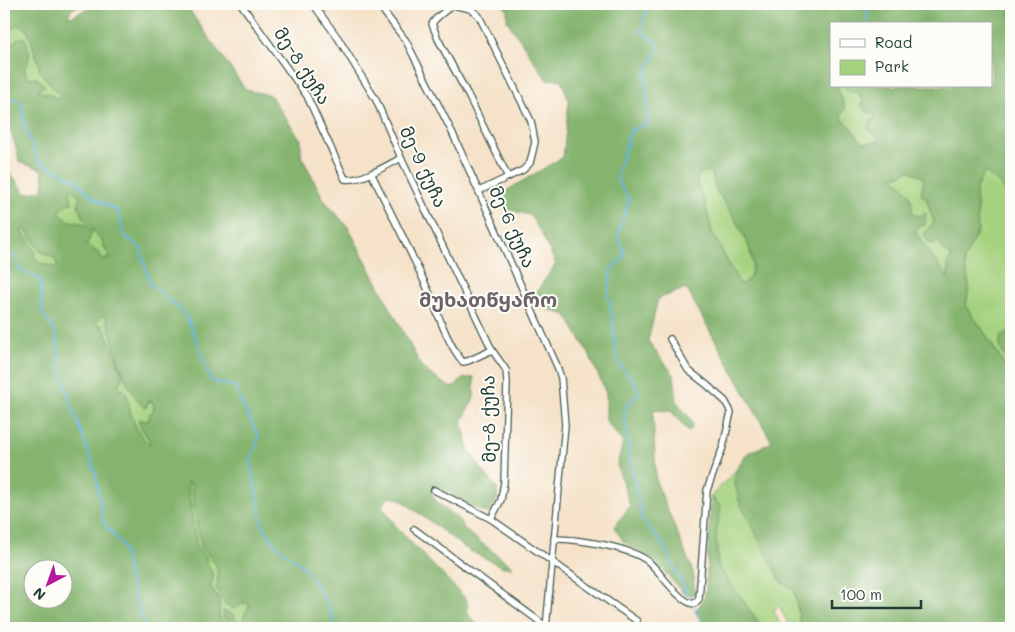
<svg xmlns="http://www.w3.org/2000/svg" width="1015" height="632" viewBox="0 0 1015 632" font-family="Mali,'Noto Sans Georgian',sans-serif">
  <rect width="100%" height="100%" fill="#fdfcf7"/>
  <filter id="ink" filterUnits="userSpaceOnUse"><feTurbulence type="fractalNoise" baseFrequency=".02" numOctaves="2"/><feDisplacementMap in="SourceGraphic" scale="10" xChannelSelector="R" yChannelSelector="G"/><feConvolveMatrix kernelMatrix="1 2 1 2 8 2 1 2 1" color-interpolation-filters="sRGB"/></filter>
  <filter id="wash" filterUnits="userSpaceOnUse"><feTurbulence type="fractalNoise" baseFrequency=".0096" numOctaves="4" result="noise"/><feDisplacementMap in="SourceGraphic" scale="20" xChannelSelector="R" yChannelSelector="G"/><feGaussianBlur stdDeviation="1.12" result="paint"/><feColorMatrix in="noise" values="0 0 0 0 0 0 0 0 0 0 0 0 0 0 0 0 0 1.4 0 .05"/><feComposite in="paint" operator="in"/></filter>
  <g filter="url(#wash)">
    <rect width="100%" height="100%" fill="#f5e2c9"/>
    <!-- green -->
    <g fill="#a5d27f" stroke="#62885a">
      <polygon points="18,25 22,25 28,32 39,64 39,70 60,96 58,99 50,94 39,92 31,78 28,77 24,69 28,62 15,43 9,41 5,37 14,27"/>
      <polygon points="837,86 845,86 845,87 857,92 875,114 875,117 869,124 880,138 877,142 865,143 859,139 851,127 843,120 841,114 845,108"/>
      <polygon points="909,170 924,178 921,195 926,198 934,222 927,229 939,240 943,250 952,257 948,262 948,278 915,232 926,214 918,216 911,213 912,202 889,175 898,176"/>
      <polygon points="704,171 712,173 716,190 735,219 749,246 753,263 750,278 740,285 712,232 705,203 698,187 697,178"/>
      <polygon points="985,172 998,182 1004,191 1011,190 1011,331 1001,335 1011,367 1011,376 981,327 966,307 969,285 964,261 969,249 978,231 976,188"/>
      <polygon points="72,189 80,197 84,218 91,226 96,235 102,240 105,249 111,259 102,259 100,254 86,244 70,221 60,215 60,211 66,203"/>
      <path d="M 25,229 L 41,252 L 55,258 L 58,268 C 51,268 47,264 40,263 L 34,256 L 35,252 L 28,240 L 21,230 Z"/>
      <path d="M 105,315 C 114,339 117,367 131,389 C 135,396 141,402 146,408 L 149,401 L 153,402 C 154,410 153,417 146,421 L 139,420 L 139,423 L 150,442 L 149,445 C 140,436 132,422 130,410 C 128,402 128,397 124,390 L 120,391 L 118,385 L 122,380 L 122,374 L 104,327 L 96,323 L 102,316 Z"/>
      <polygon points="736,470 735,485 794,590 799,616 800,628 790,628 779,605 774,610 781,628 763,628 718,566 716,534 721,507 711,496"/>
      <path d="M 187,482 L 191,484 L 196,522 L 202,547 L 217,566 L 218,584 L 216,586 L 225,605 L 244,603 L 250,604 L 241,623 L 237,621 L 232,614 L 223,611 L 224,618 L 233,628 L 227,628 C 219,620 217,612 220,601 L 211,586 L 214,576 L 208,565 L 206,557 L 197,546 L 195,537 Z"/>
    </g>
    <!-- forest -->
    <g fill="#84b46e" stroke="#527851" fill-rule="evenodd">
      <path d="M 4,4 L 81,4 L 71,10 L 68,16 L 71,17 L 94,5 L 104,8 L 109,5 L 109,4 L 185,4 L 246,90 L 270,95 L 301,140 L 301,155 L 324,200 L 348,227 L 420,364 L 430,374 L 451,388 L 457,385 L 462,379 L 474,377 L 474,398 L 462,421 L 469,450 L 479,466 L 497,488 L 497,500 L 488,513 L 477,509 L 438,488 L 431,493 L 436,501 L 459,520 L 466,531 L 513,567 L 503,567 L 468,550 L 400,499 L 388,497 L 382,506 L 398,529 L 467,600 L 468,614 L 480,628 L 233,628 L 224,618 L 223,611 L 232,614 L 237,621 L 241,623 L 250,604 L 244,603 L 233,609 C 222,603 220,597 216,586 L 218,583 L 217,566 L 202,547 L 196,522 L 191,484 L 187,482 L 195,537 L 197,546 L 206,557 L 208,565 L 214,576 L 211,586 L 220,601 C 217,612 219,620 227,628 L 4,628 L 4,170 L 10,172 L 26,194 L 43,190 L 44,180 L 41,169 L 19,162 C 18,150 13,140 10,129 C 8,119 9,118 4,109 ZM 18,25 L 22,25 L 28,32 L 39,64 L 39,70 L 60,96 L 58,99 L 50,94 L 39,92 L 37,90 L 43,87 L 45,85 L 35,77 L 31,78 L 28,77 L 24,69 C 32,57 30,51 25,38 L 17,38 L 15,43 L 9,41 L 5,37 L 14,27 ZM 72,189 L 80,197 L 78,206 L 84,218 L 91,226 L 96,235 L 102,240 L 105,249 L 111,259 L 102,259 L 100,254 L 86,244 L 89,240 L 92,231 L 86,224 L 70,221 L 60,215 L 60,211 L 66,204 L 72,203 L 70,194 ZM 25,229 L 41,252 L 55,258 L 58,267 C 55,268 41,263 39,262 C 37,260 35,258 34,256 L 35,252 L 28,240 L 21,231 ZM 105,315 C 117,346 120,384 145,408 L 149,401 L 153,402 L 154,410 L 149,414 L 150,419 L 146,421 L 139,419 L 139,423 L 150,442 L 149,445 C 140,436 132,422 130,409 C 128,402 128,397 124,390 L 120,390 L 118,385 L 122,380 L 122,374 L 104,327 L 96,323 L 102,316 ZM 32,570 L 62,570 L 62,600 L 32,600 Z"/>
      <path d="M 502,4 L 1011,4 L 1011,190 L 1004,191 L 998,182 L 985,172 L 976,188 L 978,231 L 969,249 L 964,261 L 969,285 L 966,307 L 981,327 L 1011,376 L 1011,628 L 800,628 L 799,616 L 794,590 L 781,582 L 739,501 L 735,484 L 736,470 L 748,453 L 772,442 L 686,288 L 658,299 L 648,341 L 674,375 L 677,402 L 692,421 L 692,428 L 689,432 L 671,411 L 653,410 L 656,481 L 693,572 L 695,594 L 686,596 L 654,560 L 624,542 L 614,527 L 630,506 L 617,465 L 623,443 L 606,421 L 606,393 L 589,354 L 566,315 L 540,307 L 535,294 L 556,264 L 541,233 L 530,215 L 505,209 L 499,195 L 563,157 L 569,101 L 561,79 L 547,80 L 507,21 L 507,10 ZM 831,24 L 991,24 L 991,86 L 845,86 L 849,92 L 857,92 L 863,101 L 862,106 L 867,112 L 875,114 L 875,117 L 869,124 L 868,129 L 879,138 L 877,142 L 865,143 L 859,139 L 851,127 L 843,120 L 841,114 L 845,109 L 837,86 L 831,86 ZM 909,170 L 924,178 L 921,195 L 926,198 L 934,222 L 927,229 L 924,235 L 930,244 L 935,244 L 939,240 L 943,250 L 952,257 L 948,262 L 948,278 L 915,232 L 918,227 L 925,225 L 926,213 L 918,216 L 912,213 C 913,192 905,187 890,175 L 898,176 ZM 704,171 L 712,173 L 716,190 L 735,219 L 749,246 L 753,263 L 750,278 L 740,285 L 712,232 L 705,203 L 698,187 L 697,178 Z"/>
      <path d="M 1011,331 L 1011,367 C 1005,353 997,352 1001,335 Z"/>
      <polygon points="711,496 721,507 716,534 718,566 763,628 707,628 695,612 704,599 706,588"/>
    </g>
    <g fill="none" stroke-linecap="round" stroke-linejoin="round">
      <!-- stream -->
      <g stroke="#66b4e0" stroke-width="2">
        <polyline points="645,4 647,9 641,31 660,46 645,73 648,107 648,124 631,130 616,178 629,200 618,233 625,256 611,269 608,297 612,314 617,361 633,381 639,393 624,409 629,456 642,519 663,545 688,596"/>
        <polyline points="863,4 869,13 866,24"/>
        <polyline points="4,96 13,98 21,103 25,127 39,162 76,180 93,198 118,211 123,232 126,237 140,247 150,284 185,313 195,336 211,381 236,387 239,398 259,437 250,462 263,526 275,544 306,569 331,611 334,628"/>
        <polyline points="4,247 15,256 19,269 40,279 43,314 56,333 61,374 96,475 103,522 122,545 133,592 146,628"/>
        <polyline points="695,608 705,628"/>
      </g>
    </g>
  </g>
  <g filter="url(#ink)">
    <g fill="none" stroke-linecap="round" stroke-linejoin="round">
      <!-- minor casing -->
      <g stroke="#3f564a" stroke-width="8">
        <g id="minor">
          <path d="M 241,4 L 307,96 L 345,179 C 360,182 388,165 401,158"/>
          <polyline points="313,4 338,38 376,100 401,158 492,350 506,370 507,382 504,482 501,500 491,519"/>
          <polyline points="378,4 406,41 452,132 557,366 561,378 565,425 546,628"/>
          <path d="M 452,4 C 465,10 467,4 479,16 L 531,121 L 535,142 L 530,163 L 523,170 L 479,191"/>
          <path d="M 452,4 C 446,12 436,16 432,24 L 438,39 L 469,97 L 508,177"/>
          <path d="M 371,173 C 391,213 411,252 429,292 C 438,314 448,345 463,362 L 468,361 L 492,350"/>
          <polyline points="434,490 491,519 637,621"/>
          <polyline points="414,529 547,627"/>
          <path d="M 554,539 C 577,539 633,547 650,563 C 662,574 679,602 694,604 L 699,599 L 707,490 L 723,447 L 731,412 L 725,401 L 707,385 L 688,370 L 670,339"/>
        </g>
      </g>
      <!-- minor -->
      <use href="#minor" stroke="#fff" stroke-width="5.5"/>
    </g>
  </g>
  <g text-anchor="middle" stroke-width="4" stroke-linejoin="round" paint-order="stroke">
    <!-- street labels -->
    <g font-size="18" fill="#1f3d34" stroke="#fdfcf7">
      <text transform="translate(302 66) rotate(57)" y="6">მე-8 ქუჩა</text>
      <text transform="translate(423 167) rotate(65)" y="6">მე-9 ქუჩა</text>
      <text transform="translate(512 227) rotate(66)" y="6">მე-6 ქუჩა</text>
      <text transform="translate(489 419) rotate(-91)" y="6">მე-8 ქუჩა</text>
    </g>
    <!-- quarter labels -->
    <g font-size="20" font-weight="bold" fill="#6a6369" stroke="#fdfcf7">
      <text x="488" y="307">მუხათწყარო</text>
    </g>
  </g>
  <!-- margin -->
  <rect width="1015" height="632" fill="none" stroke="#fdfcf7" stroke-width="20"/>
  <!-- legend -->
  <rect x="830" y="22" width="162" height="65" fill="#fdfcf7" stroke="#a4b0a9"/>
  <rect x="840" y="39" width="25" height="8" fill="#ffffff" stroke="#a4b0a9"/>
  <text x="875" y="48" font-size="15" fill="#1f3d34">Road</text>
  <rect x="840" y="60" width="25" height="15" fill="#a5d27f" stroke="#a4b0a9"/>
  <text x="875" y="72" font-size="15" fill="#1f3d34">Park</text>
  <!-- north arrow -->
  <g transform="translate(48 584) rotate(221)"><circle r="24" fill="#fdfcf7" stroke="#a4b0a9"/>
  <path d="M0-4L9 19L0 12L-9 19Z" fill="#b5179e"/>
  <text y="-8" font-size="14" font-weight="bold" text-anchor="middle" fill="#1f3d34">N</text>
  </g>
  <!-- scale -->
  <path d="M832 600v8h89v-8" fill="none" stroke="#1f3d34" stroke-width="2.5"/>
  <text x="840" y="600" font-size="15" fill="#1f3d34" stroke="#fdfcf7" stroke-width="4" paint-order="stroke">100 m</text>
</svg>
